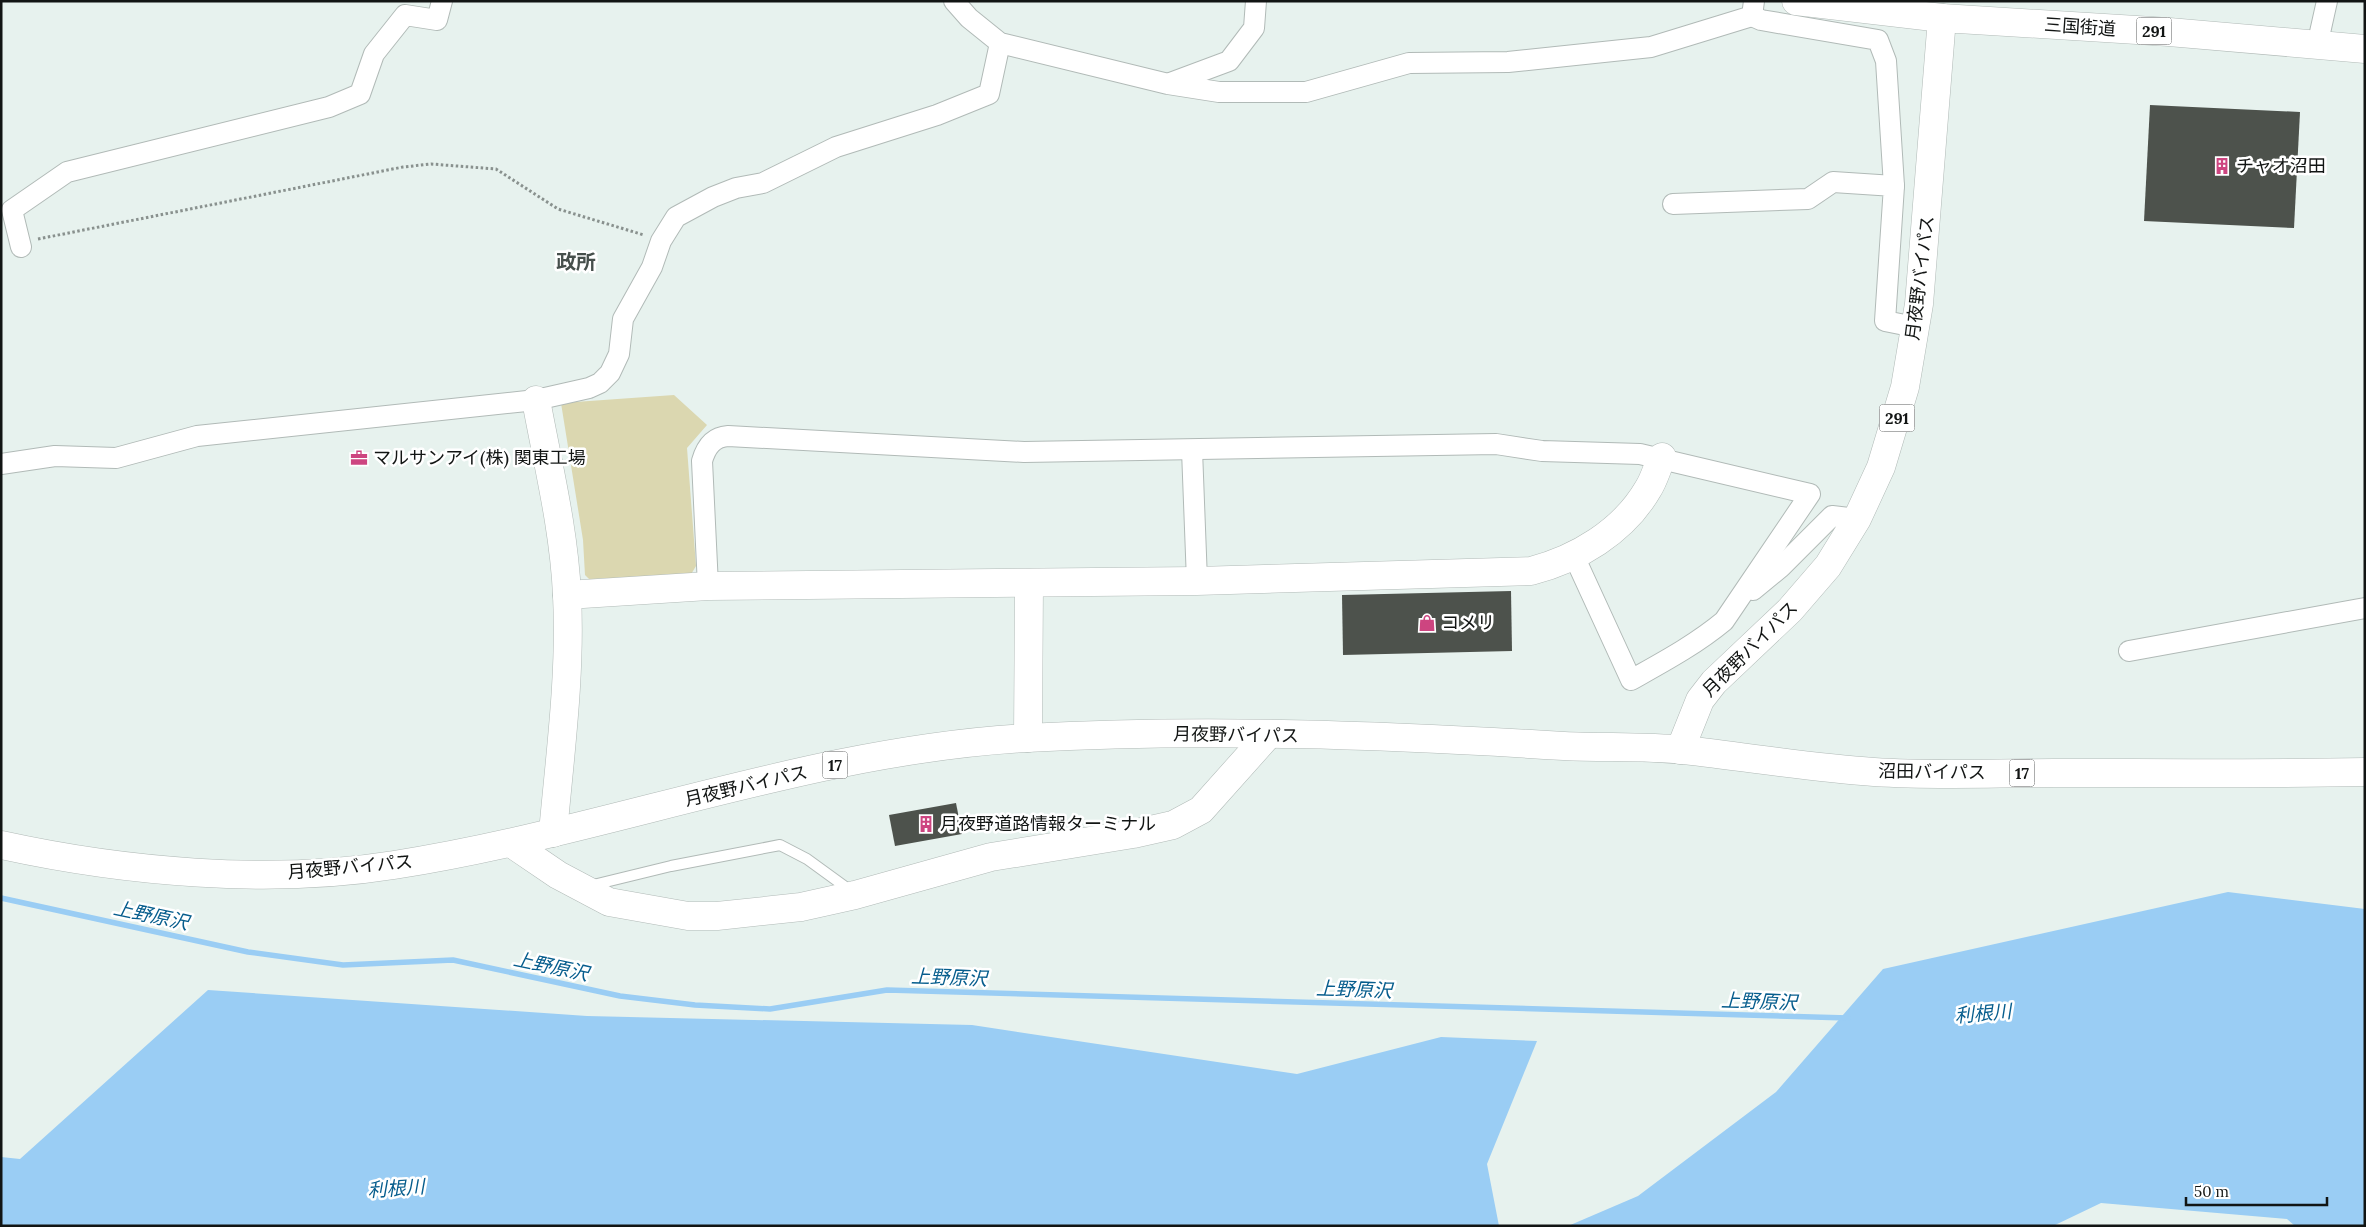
<svg xmlns="http://www.w3.org/2000/svg" width="2366" height="1227" viewBox="0 0 2366 1227" font-family="Lora,'Noto Sans JP',serif">
  <rect width="100%" height="100%" fill="#e7f2ee"/>
  <!-- green -->
  <polygon fill="#dbd7b0" points="674,395 707,425 687,448 696,566 690,576 589,579 585,575 583,540 561,403"/>
  <!-- water -->
  <g fill="#9acdf4">
    <polygon points="2228,892 2365,909 2365,1226 2295,1226 2287,1219 2101,1203 2053,1226 1568,1226 1638,1196 1776,1092 1883,969"/>
    <polygon points="208,990 587,1016 972,1025 1297,1074 1441,1037 1537,1041 1487,1164 1499,1226 1,1226 1,1157 20,1159"/>
  </g>
  <g fill="none" stroke-linecap="round" stroke-linejoin="round">
    <!-- stream -->
    <polyline stroke="#9acdf4" stroke-width="5.5" points="1,898 248,952 343,965 453,960 620,996 695,1005 770,1009 887,990 1848,1018"/>
  </g>
  <!-- building -->
  <g fill="#4d524c">
    <polygon points="2150,105 2300,112 2294,228 2144,221"/>
    <polygon points="1511,591 1512,651 1343,655 1342,595"/>
    <polygon points="956,803 962,834 895,846 889,815"/>
  </g>
  <g fill="none" stroke-linecap="round" stroke-linejoin="round">
    <!-- lane casing -->
    <g stroke="#b1bab7" stroke-width="12">
      <polyline id="lane" points="589,886 671,866 780,845 807,859 851,891"/>
    </g>
    <!-- street casing -->
    <g stroke="#b1bab7" stroke-width="22">
      <g id="street">
        <polyline points="954,1 969,18 1000,43 1168,84 1219,92 1306,92 1409,63 1508,62 1651,47 1752,16 1754,1"/>
        <polyline points="1752,16 1761,20 1878,40 1886,61 1894,186"/>
        <polyline points="2317,46 2327,1"/>
        <polyline points="1170,83 1229,61 1254,28 1256,1"/>
        <polyline points="1673,204 1808,199 1833,182 1894,186 1885,321 1915,327"/>
        <polyline points="21,247 12,210 67,172 329,107 360,94 374,54 405,15 437,20 442,1"/>
        <polyline points="1192,450 1197,581"/>
        <polyline points="1,464 55,456 116,458 197,436 536,400 589,388 600,383 610,373 619,354 623,319 652,267 661,241 676,217 713,197 736,188 763,183 836,147 937,115 989,94 1000,43"/>
        <path d="M 708,586 L 702,461 C 706,447 713,437 728,436 L 1024,452 L 1496,444 L 1542,451 L 1640,454 L 1810,494 L 1724,621 C 1695,645 1663,662 1631,680 L 1574,556"/>
        <polyline points="1753,590 1781,567 1832,516 1857,519"/>
        <polyline points="2129,651 2365,608"/>
      </g>
    </g>
    <!-- secondary casing -->
    <g stroke="#b1bab7" stroke-width="29">
      <g id="secondary">
        <path d="M 536,400 C 548,465 564,529 567,595 C 571,674 560,754 553,833"/>
        <path d="M 567,595 L 708,586 L 1197,581 L 1531,571 C 1577,559 1623,532 1648,489 C 1654,480 1657,468 1662,457"/>
        <polyline points="1028,738 1029,583"/>
        <polyline points="511,843 558,875 609,902 688,916 717,916 801,907 855,895 991,857 1133,834 1173,825 1201,810 1268,735"/>
      </g>
    </g>
    <!-- primary casing -->
    <g stroke="#b1bab7" stroke-width="29">
      <polyline id="primary" points="1796,1 1942,18"/>
    </g>
    <!-- highway casing -->
    <g stroke="#b1bab7" stroke-width="29">
      <g id="highway">
        <polyline points="1680,750 1700,700 1714,682 1790,610 1828,566 1857,519 1881,467 1905,387 1919,304 1942,18 2169,32 2365,49"/>
        <path d="M 1,845 C 124,872 269,885 394,865 C 606,832 811,750 1026,738 C 1205,728 1386,735 1564,746 C 1604,748 1645,746 1684,750 C 1748,757 1810,768 1874,772 C 1934,776 1994,773 2054,773 C 2157,773 2261,774 2365,772"/>
      </g>
    </g>
    <!-- path -->
    <polyline stroke="#89918e" stroke-width="3" stroke-dasharray="2.5 2.5" stroke-linecap="butt" points="38,239 403,167 431,164 496,169 558,209 644,235"/>
    <!-- lane -->
    <use href="#lane" stroke="#fff" stroke-width="10"/>
    <!-- street -->
    <use href="#street" stroke="#fff" stroke-width="20"/>
    <!-- secondary -->
    <use href="#secondary" stroke="#fff" stroke-width="28"/>
    <!-- primary -->
    <use href="#primary" stroke="#fff" stroke-width="28"/>
    <!-- highway -->
    <use href="#highway" stroke="#fff" stroke-width="28"/>
  </g>
  <!-- icons -->
  <defs>
    <g id="building-bare" transform="scale(1.35)"><path d="M-4-6H4V6H1V3H-1V6H-4ZM-2.5-4.3h1.7v1.8h-1.7ZM.8-4.3h1.7v1.8H.8ZM-2.5-1h1.7V.8h-1.7ZM.8-1h1.7V.8H.8Z" fill="#cd4580" stroke="#fff" stroke-width="2.5" paint-order="stroke"/></g>
    <g id="office-bare" transform="scale(1.35)"><path d="M-6-3h4V-5.5h4V-3h4V5H-6ZM-1-4.5V-3h2v-1.5ZM-6 0V1H6V0Z" fill="#cd4580" stroke="#fff" stroke-width="2.5" paint-order="stroke"/></g>
    <g id="shop-bare" transform="scale(1.35)"><path d="M-5-2.5h2.3a2.7 3.5 0 0 1 5.4 0H5L5.5 6h-11ZM-1.5-2.5h3a1.5 2.3 0 0 0-3 0Z" fill="#cd4580" stroke="#fff" stroke-width="2.5" paint-order="stroke"/></g>
  </defs>
  <g fill-rule="evenodd">
    <use href="#building-bare" x="2222" y="166"/>
    <use href="#office-bare" x="359" y="458"/>
    <use href="#shop-bare" x="1427" y="623"/>
    <use href="#building-bare" x="926" y="824"/>
  </g>
  <g text-anchor="middle" stroke-width="5" stroke-linejoin="round" paint-order="stroke">
    <!-- shield labels -->
    <g fill="#fff" stroke="#595b5a" stroke-width="1">
      <rect x="2136.5" y="17.5" width="35" height="27" rx="4"/>
      <rect x="1879.5" y="404.5" width="35" height="27" rx="4"/>
      <rect x="822.5" y="751.5" width="25" height="27" rx="4"/>
      <rect x="2009.5" y="759.5" width="25" height="27" rx="4"/>
    </g>
    <g font-size="16" font-weight="bold" fill="#121514">
      <text x="2154" y="37">291</text>
      <text x="1897" y="424">291</text>
      <text x="835" y="771">17</text>
      <text x="2022" y="779">17</text>
    </g>
    <!-- street labels -->
    <g font-size="18" fill="#121514" stroke="#fff">
      <text transform="translate(2080 27) rotate(4)" y="6">三国街道</text>
      <text transform="translate(1920 278) rotate(-83)" y="6">月夜野バイパス</text>
      <text transform="translate(1750 649) rotate(-45)" y="6">月夜野バイパス</text>
      <text transform="translate(1236 735) rotate(1)" y="6">月夜野バイパス</text>
      <text transform="translate(1932 772) rotate(1)" y="6">沼田バイパス</text>
      <text transform="translate(746 786) rotate(-13)" y="6">月夜野バイパス</text>
      <text transform="translate(350 867) rotate(-5)" y="6">月夜野バイパス</text>
    </g>
    <!-- poi labels -->
    <g font-size="18" fill="#121514" stroke="#fff" text-anchor="start">
      <text x="2236" y="172">チャオ沼田</text>
      <text x="373" y="464">マルサンアイ(株) 関東工場</text>
      <text x="1441" y="629">コメリ</text>
      <text x="940" y="830">月夜野道路情報ターミナル</text>
    </g>
    <!-- water labels -->
    <g font-size="19" font-style="italic" fill="#065d8d" stroke="#fff">
      <text transform="translate(151 915) rotate(12)" y="7">上野原沢</text>
      <text transform="translate(551 966) rotate(12)" y="7">上野原沢</text>
      <text transform="translate(949 977) rotate(2)" y="7">上野原沢</text>
      <text transform="translate(1354 989) rotate(2)" y="7">上野原沢</text>
      <text transform="translate(1759 1001) rotate(2)" y="7">上野原沢</text>
      <text transform="translate(1983 1013) rotate(-5)" y="7">利根川</text>
      <text transform="translate(396 1188) rotate(-4)" y="7">利根川</text>
    </g>
    <!-- quarter labels -->
    <g font-size="20" font-weight="bold" fill="#464f4c" stroke="#fff">
      <text x="576" y="269">政所</text>
    </g>
  </g>
  <!-- border -->
  <rect width="2366" height="1227" fill="none" stroke="#121514" stroke-width="5"/>
  <!-- scale -->
  <path d="M2186 1197v8h141v-8" fill="none" stroke="#121514" stroke-width="2.5"/>
  <text x="2194" y="1197" font-size="15" fill="#121514" stroke="#ffffff" stroke-width="4" paint-order="stroke">50 m</text>
</svg>
